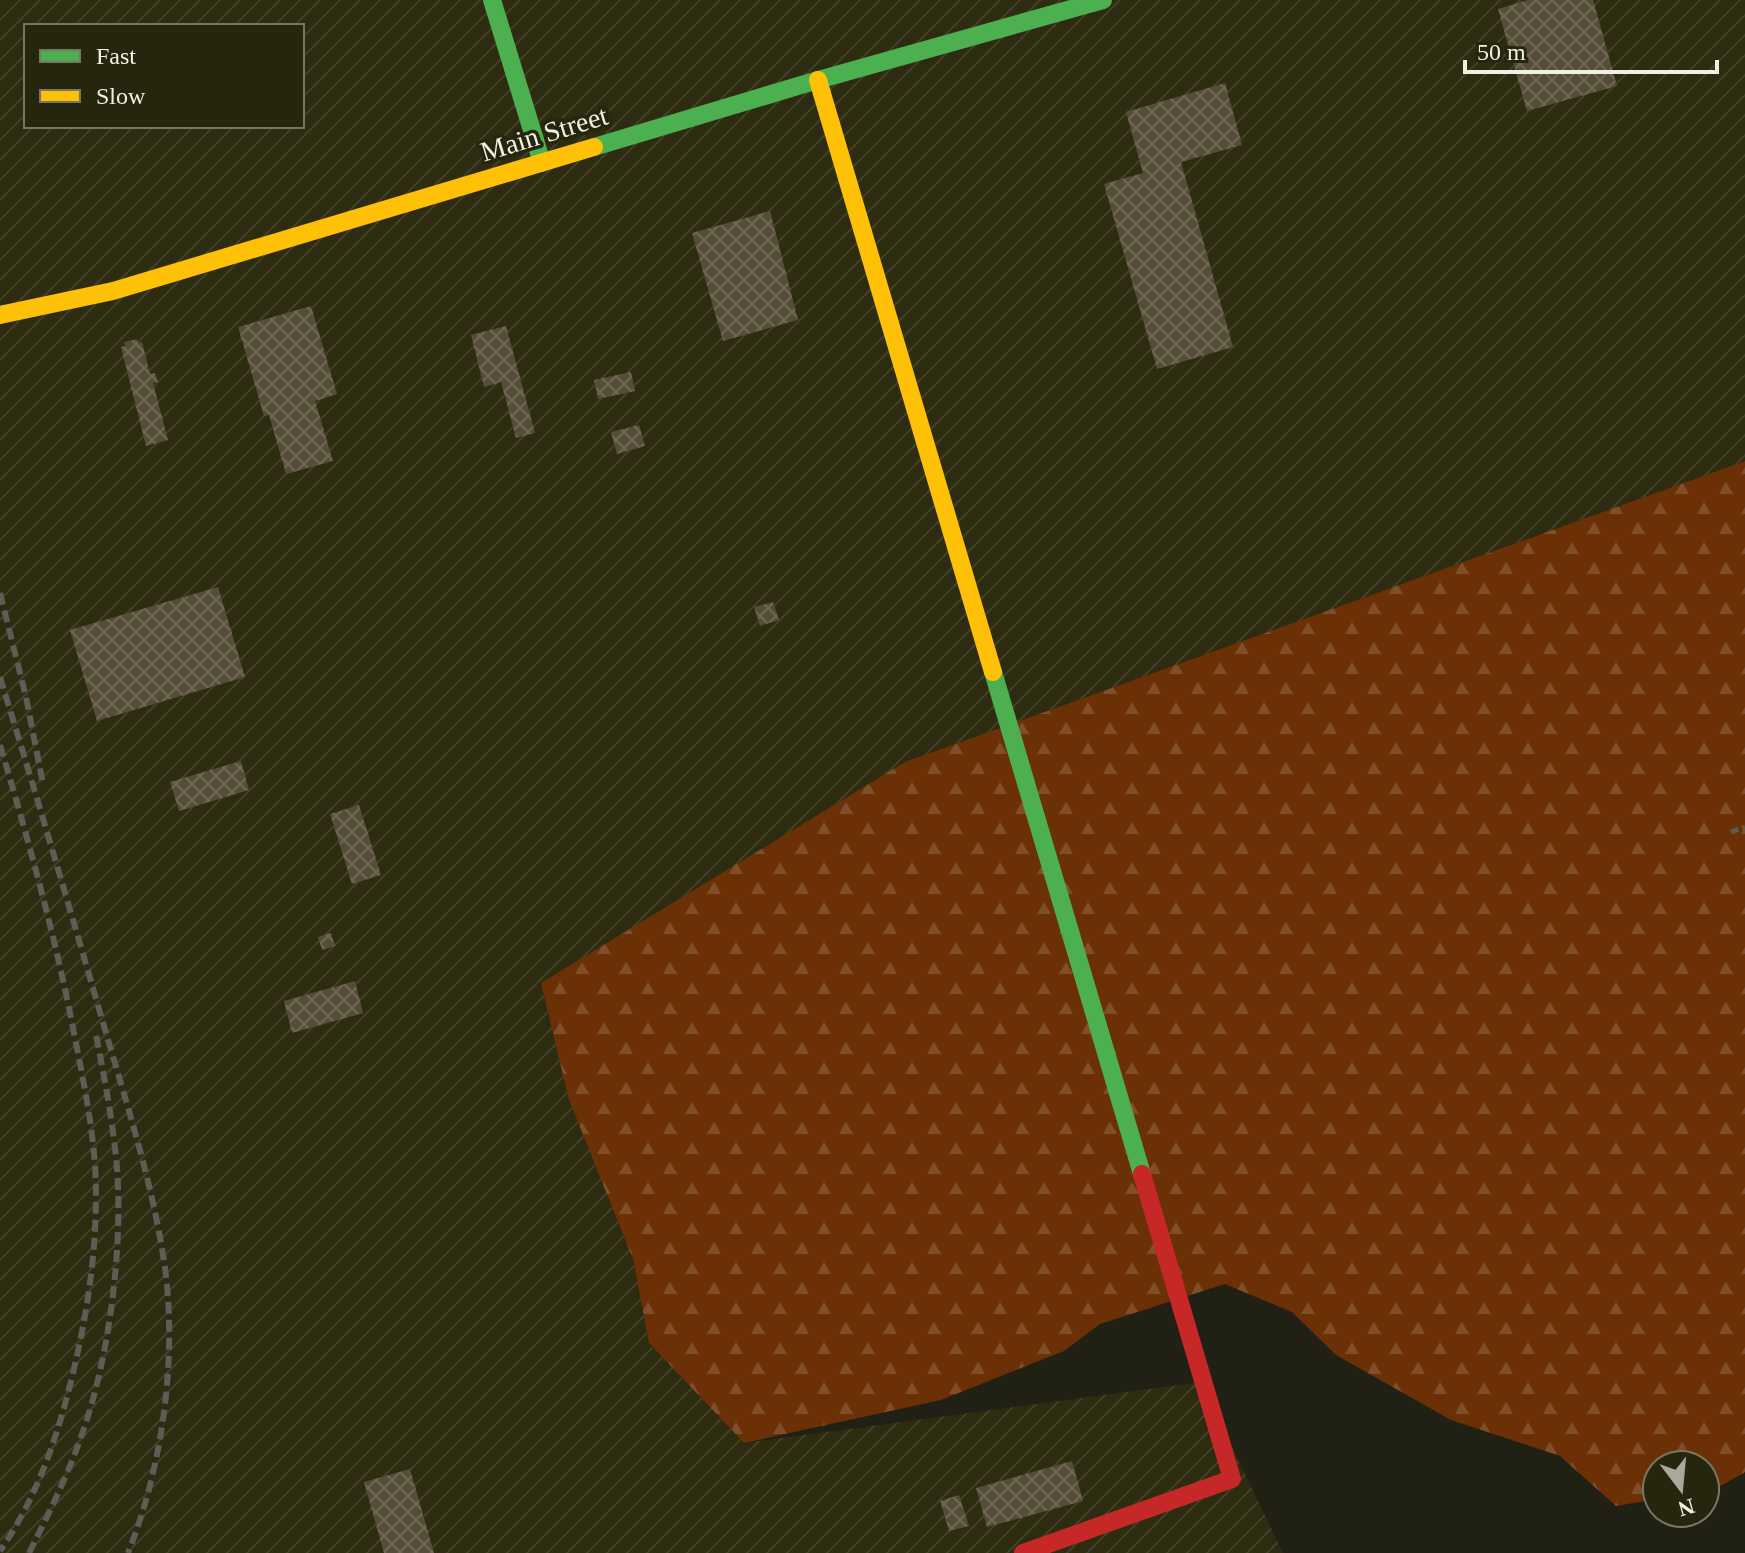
<svg xmlns="http://www.w3.org/2000/svg" width="1745" height="1553" viewBox="0 0 1745 1553" font-family="Georgia,serif">
  <defs>
    <pattern id="industrial-furrows" width="10" height="10" patternUnits="userSpaceOnUse" patternTransform="scale(2)"><rect width="10" height="10" fill="#2d2c10"/><path d="M-1 1l2-2M0 10L10 0M9 11l2-2" fill="none" stroke="#424127"/></pattern>
    <pattern id="forest-firs" width="22" height="20" patternUnits="userSpaceOnUse" patternTransform="scale(2)"><rect width="22" height="20" fill="#6b3006"/><path d="M5 1l3.5 6h-7zM16 11l3.5 6h-7z" fill="#814e2a"/></pattern>
    <pattern id="building-cross-hatch" width="8" height="8" patternUnits="userSpaceOnUse" patternTransform="scale(2)"><rect width="8" height="8" fill="#554d38"/><path d="M0 0l8 8M0 8l8-8" fill="none" stroke="#6e6755"/></pattern>
  </defs>
  <rect width="100%" height="100%" fill="#202014"/>
  <!-- industrial -->
  <path fill="url(#industrial-furrows)" fill-rule="evenodd" d="M 0,0 L 1745,0 L 1745,461 L 905,762 L 569,1100 L 633,1259 L 649,1343 L 744,1443 L 1201,1382 L 1283,1553 L 0,1553 ZM 26,26 L 302,26 L 302,126 L 26,126 Z"/>
  <!-- forest -->
  <polygon fill="url(#forest-firs)" points="1745,461 1745,1472 1719,1487 1705,1490 1705,1465 1657,1465 1657,1499 1616,1506 1560,1456 1451,1420 1336,1355 1292,1312 1225,1284 1100,1324 1064,1351 941,1400 744,1443 649,1343 633,1259 569,1100 541,983 905,762"/>
  <!-- building -->
  <g fill="url(#building-cross-hatch)">
    <polygon points="1528,0 1593,0 1617,86 1527,111 1498,9"/>
    <polygon points="1225,83 1242,145 1181,162 1233,347 1157,369 1104,184 1143,173 1126,112"/>
    <polygon points="770,211 798,320 723,341 692,233"/>
    <polygon points="311,306 337,394 315,401 333,461 286,474 269,415 264,416 238,327"/>
    <polygon points="506,326 535,433 516,438 501,382 484,387 471,335"/>
    <polygon points="137,339 138,343 142,342 150,374 155,373 158,382 153,383 168,440 146,446 121,347 125,346 124,342"/>
    <polygon points="631,372 635,391 598,399 594,380"/>
    <polygon points="639,425 645,446 617,454 611,432"/>
    <polygon points="218,587 245,677 97,721 70,630"/>
    <polygon points="773,602 779,620 760,626 754,607"/>
    <polygon points="241,761 249,790 179,811 170,782"/>
    <polygon points="359,805 381,875 352,884 330,814"/>
    <polygon points="331,933 335,946 322,950 318,937"/>
    <polygon points="355,981 363,1013 292,1033 284,1001"/>
    <polygon points="1072,1461 1083,1501 987,1527 976,1488"/>
    <polygon points="410,1469 434,1553 384,1553 364,1482"/>
    <polygon points="959,1495 969,1526 949,1531 940,1501"/>
  </g>
  <g fill="none" stroke-linecap="round" stroke-linejoin="round">
    <!-- path -->
    <polyline stroke="#5a5d55" stroke-width="5" stroke-dasharray="8 4" stroke-linecap="butt" points="1731,832 1745,827"/>
    <!-- fast -->
    <g stroke="#4caf50" stroke-width="18">
      <polyline points="492,0 542,163"/>
      <polyline points="594,147 818,80 1103,0"/>
      <polyline points="993,672 1142,1174"/>
    </g>
    <!-- slow -->
    <g stroke="#ffc107" stroke-width="18">
      <polyline points="818,80 993,672"/>
      <polyline points="0,315 113,291 594,147"/>
    </g>
    <!-- jam -->
    <polyline stroke="#c62828" stroke-width="18" points="1023,1553 1232,1479 1142,1174"/>
    <!-- rail -->
    <g stroke="#5c5e55" stroke-width="6" stroke-dasharray="12 6" stroke-linecap="butt">
      <polyline points="0,593 26,697 43,784"/>
      <path d="M 0,677 C 34,788 67,898 99,1009 C 123,1092 151,1176 164,1261 C 178,1354 163,1466 128,1553"/>
      <path d="M 0,745 C 29,842 56,939 75,1038 C 85,1089 96,1142 96,1194 C 96,1259 86,1322 70,1385 C 55,1445 35,1500 0,1551"/>
      <path d="M 29,1553 C 48,1515 67,1477 81,1437 C 109,1360 123,1250 117,1168 C 113,1122 104,1075 95,1030"/>
    </g>
  </g>
  <g text-anchor="middle" stroke-width="7" stroke-linejoin="round" paint-order="stroke">
    <!-- street labels -->
    <g font-size="28" fill="#f1f1e3" stroke="#26250e">
      <text transform="translate(544 133) rotate(-17)" y="10">Main Street</text>
    </g>
  </g>
  <!-- legend -->
  <rect x="24" y="24" width="280" height="104" fill="#26250e" stroke="#777763" stroke-width="2"/>
  <rect x="40" y="50" width="40" height="12" fill="#4caf50" stroke="#777763" stroke-width="2"/>
  <text x="96" y="64" font-size="24" fill="#f1f1e3">Fast</text>
  <rect x="40" y="90" width="40" height="12" fill="#ffc107" stroke="#777763" stroke-width="2"/>
  <text x="96" y="104" font-size="24" fill="#f1f1e3">Slow</text>
  <!-- north arrow -->
  <g transform="translate(1681 1489) rotate(164)"><circle r="38" fill="#26250e" stroke="#777763" stroke-width="2"/>
  <path d="M0-6L14 30L0 20L-14 30Z" fill="#a8a89b"/>
  <text y="-12" font-size="22" font-weight="bold" text-anchor="middle" fill="#f1f1e3">N</text>
  </g>
  <!-- scale -->
  <path d="M1465 60v12h252v-12" fill="none" stroke="#f1f1e3" stroke-width="4"/>
  <text x="1477" y="60" font-size="24" fill="#f1f1e3" stroke="#26250e" stroke-width="6" paint-order="stroke">50 m</text>
</svg>
